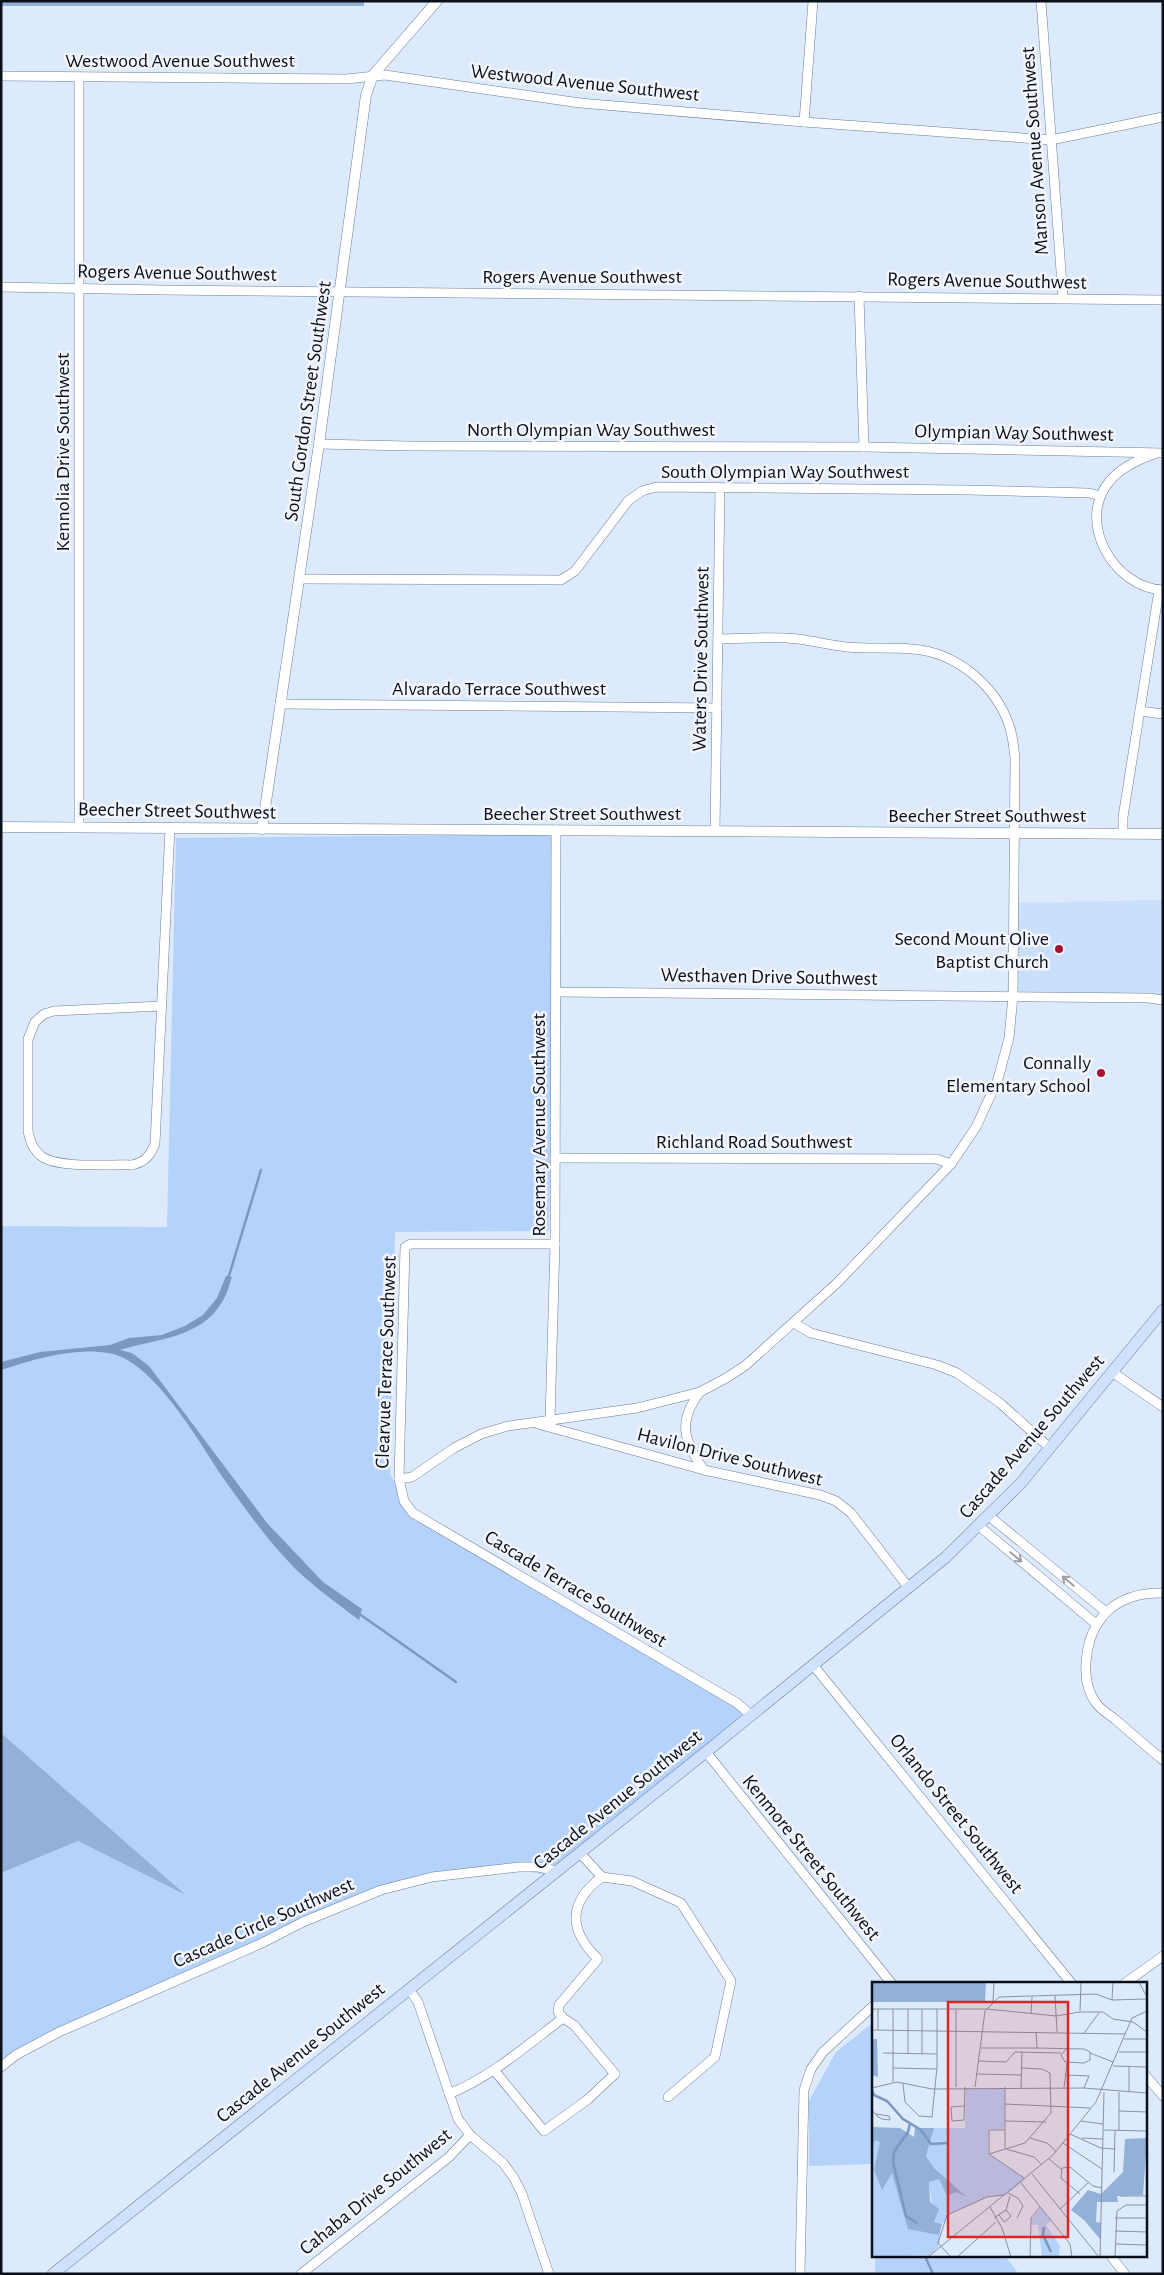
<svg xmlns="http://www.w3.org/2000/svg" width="1164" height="2275" viewBox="0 0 1164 2275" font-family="'Alegreya Sans',sans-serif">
  <rect width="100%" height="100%" fill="#dceafc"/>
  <!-- built -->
  <polygon fill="#c9dffb" points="1163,900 1163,997 1007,992 1013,903"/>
  <!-- green -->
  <g fill="#b5d2fb">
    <polygon points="554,834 549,1231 395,1232 390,1474 415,1516 756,1713 548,1875 518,1870 411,1880 348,1904 29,2049 1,2073 1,1873 78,1841 184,1893 1,1733 1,1226 167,1227 176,838"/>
    <polygon points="873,2023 873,2181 872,2164 809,2166 809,2101 836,2052"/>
    <polygon points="875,2256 1005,2256 1019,2274 875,2274"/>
  </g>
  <!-- forest -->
  <g fill="#92b0d8">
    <rect x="1" y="1" width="363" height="5"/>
    <polygon points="1,1733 186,1895 78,1841 1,1873"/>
  </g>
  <!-- water -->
  <path fill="#7c98bf" d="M 226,1276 L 232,1277 C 229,1285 227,1295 222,1302 C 202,1338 155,1339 120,1350 L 132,1353 L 149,1366 L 267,1523 L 323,1582 L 362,1609 L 359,1620 C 334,1601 308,1583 287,1560 C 265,1536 245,1509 226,1482 C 201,1446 155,1361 109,1353 C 74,1347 34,1359 1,1370 L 1,1362 L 40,1352 L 110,1345 L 129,1338 L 162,1335 L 185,1326 L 203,1315 L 217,1298 Z"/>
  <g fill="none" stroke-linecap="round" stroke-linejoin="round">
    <!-- stream -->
    <g stroke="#7c98bf" stroke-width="2.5">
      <polyline points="228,1279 261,1170"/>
      <polyline points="358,1613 456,1682"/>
      <polyline points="925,2256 933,2274"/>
    </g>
    <!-- minor casing -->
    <g stroke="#6a7e98" stroke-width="10">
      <g id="minor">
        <polyline points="1041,1 1063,298"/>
        <polyline points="1,76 346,79 385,75 580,103 804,122 1051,140 1163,117"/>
        <polyline points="79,77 79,826"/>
        <polyline points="804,122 813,1"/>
        <polyline points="1,287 162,290 1163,300"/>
        <polyline points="859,296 864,447"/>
        <polyline points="319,444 408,446 864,447 1163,453"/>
        <path d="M 1154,454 C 1137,460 1120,468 1109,482 C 1076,522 1114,588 1163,590"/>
        <polyline points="299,579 561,580 575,571 628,501 642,491 656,487 968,490 1089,493 1101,496"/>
        <polyline points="280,704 717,708"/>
        <polyline points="1140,711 1163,714"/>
        <polyline points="715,831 720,488"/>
        <polyline points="1123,833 1123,817 1159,590"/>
        <polyline points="556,992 1149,998 1163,1000"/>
        <path d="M 162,1006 L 54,1011 L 44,1014 L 35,1022 L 28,1039 L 28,1131 C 30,1140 32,1148 40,1155 C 55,1169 110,1164 132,1165 C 145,1162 150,1156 155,1144 L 170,828"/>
        <polyline points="555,1158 937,1159 951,1164"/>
        <polyline points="555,1244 411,1244 405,1247 399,1479 404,1501 413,1513 737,1703 751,1715"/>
        <polyline points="794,1323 811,1333 937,1365 957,1373 1000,1403 1050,1448"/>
        <polyline points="1112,1372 1163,1407"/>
        <path d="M 700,1392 C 677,1422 684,1442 704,1470"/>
        <polyline points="550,1420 555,1244 556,830"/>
        <polyline points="538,1424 704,1470 820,1495 836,1501 851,1513 909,1588"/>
        <path d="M 399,1479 L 412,1477 L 454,1448 L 481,1434 L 508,1426 L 637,1408 L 700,1392 L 728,1377 L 746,1365 L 837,1283 L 951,1164 L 976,1127 L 998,1079 L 1009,1038 L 1013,996 L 1015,758 C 1014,749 1013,738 1010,728 C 997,686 956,652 912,649 C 890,647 868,649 847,647 C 830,645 814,641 798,639 C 772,636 744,639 718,639"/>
        <polyline points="989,1516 1106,1612"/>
        <polyline points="979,1526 1096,1624"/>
        <path d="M 1163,1593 C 1117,1592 1089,1617 1086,1663 C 1085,1677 1087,1691 1096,1703 C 1101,1710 1110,1715 1116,1720 C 1132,1734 1147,1747 1163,1760"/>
        <polyline points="813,1665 1072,1984"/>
        <polyline points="706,1752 892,1984"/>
        <polyline points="580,1853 602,1877 632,1881 681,1903 731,1981 715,2057 668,2097"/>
        <polyline points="1124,1984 1163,1956"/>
        <polyline points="409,1989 418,2002 458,2119 470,2135 503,2163 514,2178 522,2194 549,2274"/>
        <polyline points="1,2067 16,2055 59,2032 260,1944 303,1922 381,1890 432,1877 519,1867 538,1867 557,1871"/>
        <polyline points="494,2070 544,2131 587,2100 615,2074 574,2025 563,2018"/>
        <polyline points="1145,2075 1163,2096"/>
        <path d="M 449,2094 C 491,2077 526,2046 563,2018 L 558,2012 L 559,2005 L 598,1959 C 568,1930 568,1902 602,1877"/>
        <polyline points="1111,2256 1125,2274"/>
        <polyline points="301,2274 449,2157 470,2135"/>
        <polyline points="800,2274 804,2090 811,2069 823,2052 873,2006"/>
      </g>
    </g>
    <!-- tertiary casing -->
    <g stroke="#6a7e98" stroke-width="11">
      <g id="tertiary">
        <polyline points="1,827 1163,834"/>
        <polyline points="262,829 319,444 366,95 373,75 437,1"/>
      </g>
    </g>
    <!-- secondary casing -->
    <g stroke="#6a7e98" stroke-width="12">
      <polyline id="secondary" points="53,2274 706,1752 946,1557 1021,1483 1163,1310"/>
    </g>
    <!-- minor -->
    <use href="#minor" stroke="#fff" stroke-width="9"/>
    <!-- tertiary -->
    <use href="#tertiary" stroke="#fff" stroke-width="10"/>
    <!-- secondary -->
    <use href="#secondary" stroke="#d0e2fb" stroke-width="11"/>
  </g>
  <!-- one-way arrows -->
  <defs><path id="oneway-shaft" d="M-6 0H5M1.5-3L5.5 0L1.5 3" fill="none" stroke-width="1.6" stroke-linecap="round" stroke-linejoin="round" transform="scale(1.25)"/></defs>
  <g stroke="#9d9fa3">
    <use href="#oneway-shaft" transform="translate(1016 1557) rotate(40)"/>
    <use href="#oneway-shaft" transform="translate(1068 1581) rotate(-140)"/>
  </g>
  <!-- markers -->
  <g fill="#a80f30" stroke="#f2f6fc" stroke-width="2">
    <circle cx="1059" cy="949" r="5"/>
    <circle cx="1101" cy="1073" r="5"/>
  </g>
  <g text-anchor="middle" stroke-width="5" stroke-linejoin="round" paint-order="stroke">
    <!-- street labels -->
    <g font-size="20" fill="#09101a" stroke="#f2f6fc">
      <text x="180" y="67">Westwood Avenue Southwest</text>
      <text transform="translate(585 82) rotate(6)" y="7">Westwood Avenue Southwest</text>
      <text transform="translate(1034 151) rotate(-94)" y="7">Manson Avenue Southwest</text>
      <text transform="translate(177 272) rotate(1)" y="7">Rogers Avenue Southwest</text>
      <text x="582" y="283">Rogers Avenue Southwest</text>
      <text transform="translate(987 280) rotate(1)" y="7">Rogers Avenue Southwest</text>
      <text transform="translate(307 401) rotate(-82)" y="7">South Gordon Street Southwest</text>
      <text x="591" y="436">North Olympian Way Southwest</text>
      <text transform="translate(1014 432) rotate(1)" y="7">Olympian Way Southwest</text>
      <text transform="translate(62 452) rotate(-90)" y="7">Kennolia Drive Southwest</text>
      <text x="785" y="478">South Olympian Way Southwest</text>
      <text transform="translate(700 659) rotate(-89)" y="7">Waters Drive Southwest</text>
      <text x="499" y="695">Alvarado Terrace Southwest</text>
      <text transform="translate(177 810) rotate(1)" y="7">Beecher Street Southwest</text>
      <text x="582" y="820">Beecher Street Southwest</text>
      <text x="987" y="822">Beecher Street Southwest</text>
      <text transform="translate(769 976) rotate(1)" y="7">Westhaven Drive Southwest</text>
      <text transform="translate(538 1125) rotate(-90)" y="7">Rosemary Avenue Southwest</text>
      <text x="754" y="1148">Richland Road Southwest</text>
      <text transform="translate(385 1362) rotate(-88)" y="7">Clearvue Terrace Southwest</text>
      <text transform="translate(1031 1436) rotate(-49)" y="7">Cascade Avenue Southwest</text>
      <text transform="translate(730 1456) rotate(14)" y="7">Havilon Drive Southwest</text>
      <text transform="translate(576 1588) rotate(31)" y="7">Cascade Terrace Southwest</text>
      <text transform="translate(617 1799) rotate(-39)" y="7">Cascade Avenue Southwest</text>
      <text transform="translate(957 1813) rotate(51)" y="7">Orlando Street Southwest</text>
      <text transform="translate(812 1857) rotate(51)" y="7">Kenmore Street Southwest</text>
      <text transform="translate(263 1922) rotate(-24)" y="7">Cascade Circle Southwest</text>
      <text transform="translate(300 2052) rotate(-39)" y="7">Cascade Avenue Southwest</text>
      <text transform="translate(375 2191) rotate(-39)" y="7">Cahaba Drive Southwest</text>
    </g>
    <!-- poi labels -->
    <g font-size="20" fill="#09101a" stroke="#f2f6fc" text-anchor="end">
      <text x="1049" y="945">Second Mount Olive<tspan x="1049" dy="23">Baptist Church</tspan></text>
      <text x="1091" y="1069">Connally<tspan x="1091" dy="23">Elementary School</tspan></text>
    </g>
  </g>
  <!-- overview -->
  <g transform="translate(872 1982)">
    <rect width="275" height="275" fill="#dceafc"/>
    <path d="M 94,106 L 133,106 L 132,147 L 116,147 L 116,172 L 154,197 L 133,214 L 118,214 L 79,231 L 70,242 L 62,240 L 57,200 L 67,197 L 93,214 L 62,186 L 54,174 L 62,146 L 93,146 ZM 0,149 L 15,150 L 18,186 L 68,249 L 67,264 L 58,273 L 0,275 ZM 169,226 L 179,239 L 174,243 L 188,264 L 187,275 L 170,274 L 166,243 L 159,243 L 159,237 Z" fill="#b5d2fb"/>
    <path d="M 0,0 L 114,0 L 113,20 L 0,20 ZM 0,57 L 5,57 L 6,95 L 0,93 ZM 0,145 L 28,146 L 42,155 L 43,146 L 62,146 L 54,174 L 62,186 L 95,215 L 84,210 L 75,214 L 67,197 L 57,200 L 58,220 L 67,227 L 62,240 L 70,242 L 67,253 L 36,247 L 20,191 L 10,208 L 2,188 L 8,160 L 4,158 L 0,163 ZM 275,156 L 271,213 L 245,214 L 246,220 L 225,220 L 224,240 L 229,241 L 228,257 L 212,238 L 199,228 L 216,208 L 229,212 L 251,190 L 253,157 Z" fill="#92b0d8"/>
    <path fill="none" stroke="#7c98bf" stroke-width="2.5" d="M 0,108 L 2,113 L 15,119 L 31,137 L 49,148 L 59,162 L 76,161M 38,141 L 36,150 L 22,170 L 21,180 L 34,234 L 45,241M 172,245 L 171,253 L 179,270"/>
    <path fill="none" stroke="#8893a2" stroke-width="1" d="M 267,0 L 275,15M 183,14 L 185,50M 240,18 L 241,0M 121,20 L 122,0M 0,27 L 115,27 L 184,34 L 208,30 L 231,30 L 241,37 L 261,40 L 275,50M 21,27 L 21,100M 36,27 L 36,72M 84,28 L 84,105M 208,29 L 209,0M 159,32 L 160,15M 0,48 L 253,52M 6,48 L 6,27M 164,50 L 165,66M 212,51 L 227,31M 252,57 L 275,57M 109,66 L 165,66 L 212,67 L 218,70 L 218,78 L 212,81 L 193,80 L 189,73 L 195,66M 247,70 L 275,70M 11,71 L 65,72M 218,71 L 241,80M 50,72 L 50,27M 107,79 L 134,80 L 143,70 L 189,71M 241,84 L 275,85M 21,86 L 64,87M 105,92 L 150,93M 193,93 L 217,94 L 212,106M 31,102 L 33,120 L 47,134 L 60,135 L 65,85 L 65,27M 103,105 L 113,29 L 127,15 L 224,12 L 240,18 L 275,17M 0,106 L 25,100 L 60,107 L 212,106 L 275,111M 149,106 L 150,70M 192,106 L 195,81M 257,110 L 257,84M 133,122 L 218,126M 92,124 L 79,125 L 80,139 L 92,138 L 93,105M 0,128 L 5,134 L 10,137 L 18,138 L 17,134 L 4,132M 247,129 L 275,130M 133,139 L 174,140M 209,139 L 231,142M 232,148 L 275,149M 247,148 L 247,110M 198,152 L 229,166 L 243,167M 158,156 L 175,161 L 184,169M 210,156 L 231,157M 191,161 L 230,187M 133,166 L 133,105M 134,167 L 162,175 L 169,182M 117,172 L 153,161 L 179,131 L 178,91 L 170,87 L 150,86M 117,172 L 152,196M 117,172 L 117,148 L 133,148M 177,177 L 189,187M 190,186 L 198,185 L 221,204 L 230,206M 190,186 L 189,196 L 208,212M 242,190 L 243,149M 160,192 L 227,275M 149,201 L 198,262 L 200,275M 136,211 L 146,216 L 151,224 L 145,236M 248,214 L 275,214M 118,225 L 130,246 L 139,275M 188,227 L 217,200M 127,233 L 132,240 L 136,237 L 139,234 L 134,228M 122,236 L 134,228 L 138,214M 243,236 L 275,236M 243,249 L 275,250M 243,262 L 275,263M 56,275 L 181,173 L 224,120 L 260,36 L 275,29M 79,275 L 66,261 L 75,233 L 115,215 L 132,213M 85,275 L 124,240M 158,275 L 159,236 L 168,225M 228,275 L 232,110M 243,275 L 245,229 L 254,223 L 275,223"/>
    <path fill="#d62828" fill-opacity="0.15" stroke="#d62828" stroke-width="2.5" d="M 76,20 L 196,20 L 196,255 L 76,255 Z"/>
    <rect width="275" height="275" fill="none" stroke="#09101a" stroke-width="2.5"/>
  </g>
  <!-- border -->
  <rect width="1164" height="2275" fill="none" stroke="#09101a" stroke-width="5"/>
</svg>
